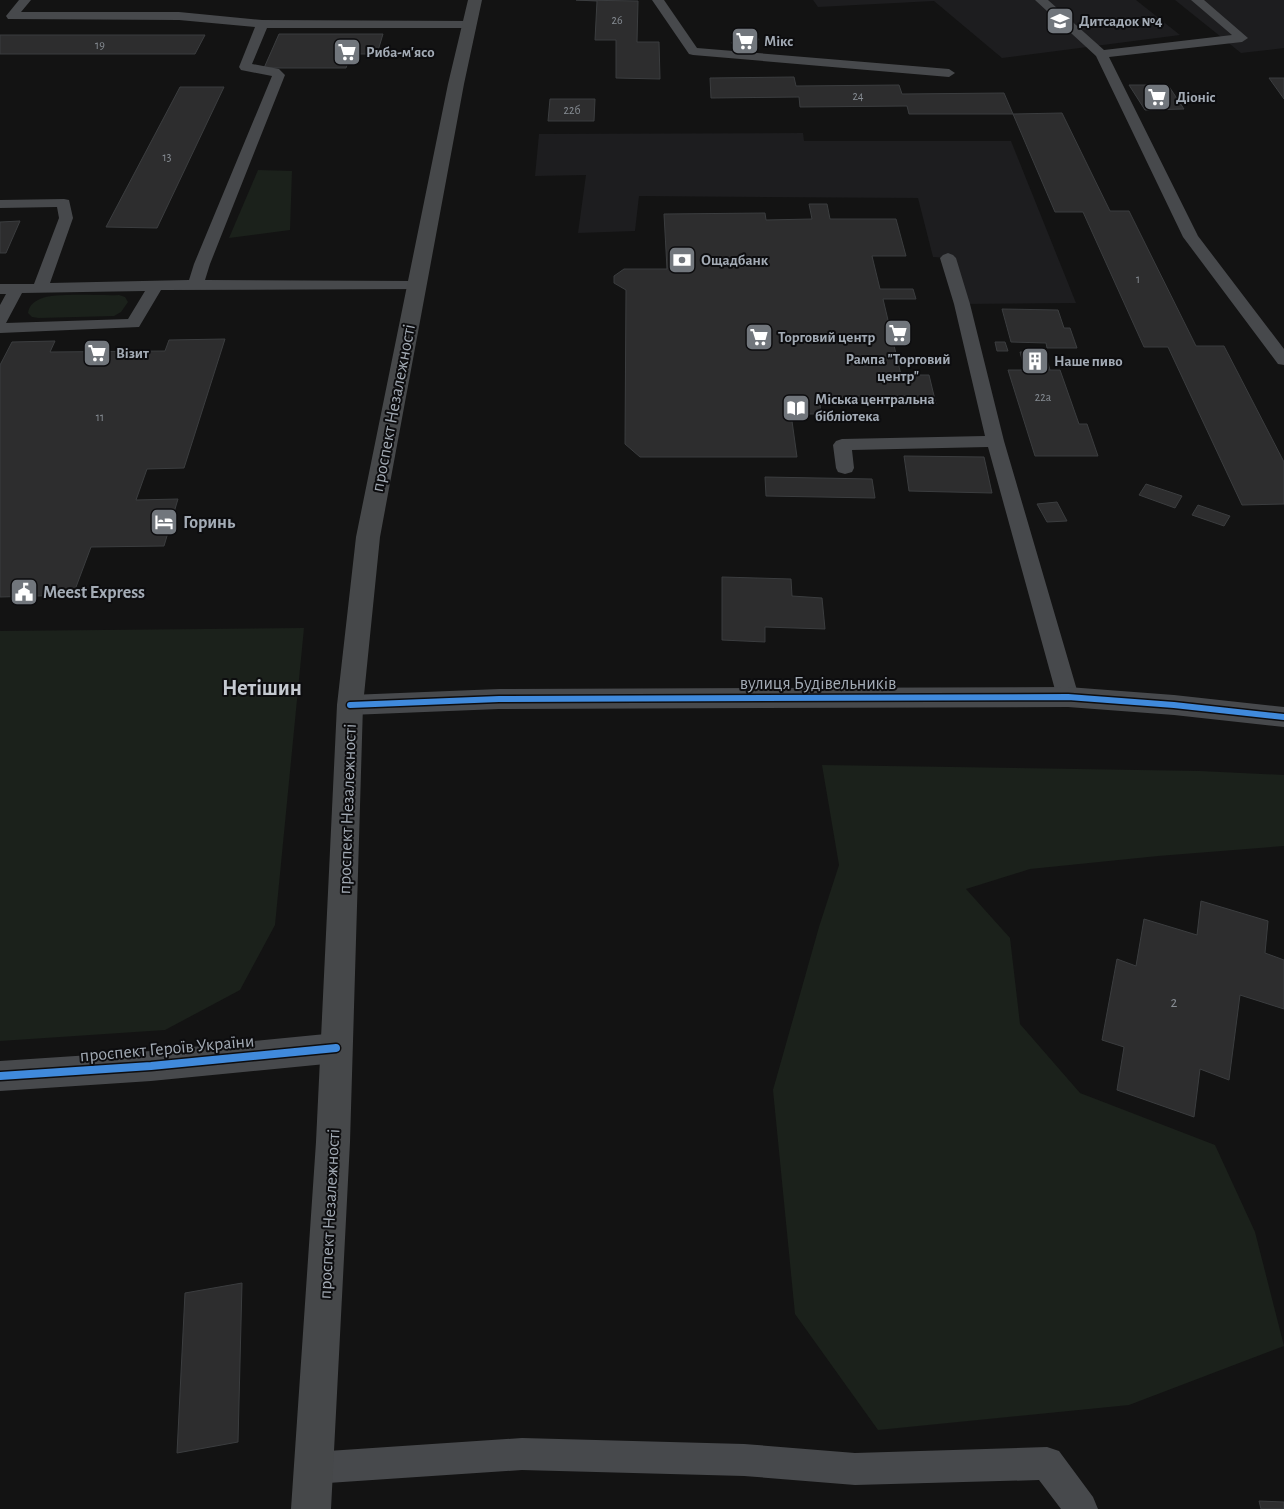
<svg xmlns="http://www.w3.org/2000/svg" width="1284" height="1509" viewBox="0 0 1284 1509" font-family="'Alegreya Sans',sans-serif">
  <rect width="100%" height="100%" fill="#131313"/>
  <!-- built -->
  <g fill="#1d1d1f">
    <polygon points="813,0 1136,0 1180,35 1002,58 934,1 818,7"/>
    <polygon points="1175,0 1284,0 1284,48 1241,53"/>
    <polygon points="803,133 804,141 1011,141 1076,303 962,304 948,258 933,257 918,198 639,196 635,231 578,233 586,175 535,176 539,134"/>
  </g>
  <!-- green -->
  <g fill="#1b211b">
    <polygon points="258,170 292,171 290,230 229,238"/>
    <path d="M 119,295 L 125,297 L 128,302 L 121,312 L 114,316 L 39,318 L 32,317 L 28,313 C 29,306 33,302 40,299 C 55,292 101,296 119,295 Z"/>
    <polygon points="304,628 275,925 240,990 165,1030 0,1041 0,631"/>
    <polygon points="822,765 1200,771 1284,775 1284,846 1158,856 1030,869 966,889 1010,938 1020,1024 1080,1093 1215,1145 1255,1232 1284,1346 1129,1405 878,1430 795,1314 773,1090 819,927 839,865"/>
  </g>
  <!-- building -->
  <g fill="#2d2d2e" stroke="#3b3d3f">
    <polygon points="576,0 638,1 637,42 659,42 660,79 616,78 616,40 595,40 597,1"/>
    <polygon points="279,34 383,34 377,54 351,54 346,68 264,68"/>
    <polygon points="0,35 205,35 195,54 0,54"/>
    <polygon points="738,35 759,39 753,47 731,43"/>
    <polygon points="794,77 796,86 899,85 902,94 1004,93 1013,114 909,114 907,106 800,107 799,97 711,98 710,78"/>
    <polygon points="1269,78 1284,78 1284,99"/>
    <polygon points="1129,85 1168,85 1184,109 1145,110"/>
    <polygon points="180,87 224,87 157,228 106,227"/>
    <polygon points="550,99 595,99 594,121 548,121"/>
    <polygon points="1062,113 1110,211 1129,211 1196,346 1224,346 1284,462 1284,504 1242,505 1168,347 1144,347 1083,212 1055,212 1013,114"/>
    <polygon points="809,204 827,204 830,219 896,219 906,256 872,256 880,289 913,289 916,299 883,299 901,375 929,375 936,404 820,404 821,414 791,414 797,457 640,457 625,444 626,290 614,283 614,276 624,269 667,269 664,214 765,213 766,220 812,219"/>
    <polygon points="20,221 6,253 0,253 0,222"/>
    <polygon points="1002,309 1058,310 1064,328 1070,328 1077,348 1047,348 1046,343 1011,342"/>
    <polygon points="225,339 184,468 147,469 136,500 178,499 164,546 91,547 73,595 0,597 0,365 12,342 55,341 50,352 165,351 169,340"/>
    <polygon points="995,342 1005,342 1008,351 997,351"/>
    <polygon points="1020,352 1045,353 1050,370 1025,370"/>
    <polygon points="1008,370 1060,370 1079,424 1087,424 1098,456 1035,456"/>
    <polygon points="904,456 984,457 992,493 909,491"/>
    <polygon points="765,477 872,479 875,498 766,496"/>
    <polygon points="1146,484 1182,496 1175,508 1139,495"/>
    <polygon points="1057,502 1067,521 1047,522 1037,504"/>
    <polygon points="1198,505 1230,516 1224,526 1192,515"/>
    <polygon points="722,577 791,579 792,596 822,598 825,629 765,627 765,642 722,640"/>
    <polygon points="1201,901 1268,921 1265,953 1284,960 1284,1009 1240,995 1229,1080 1200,1069 1194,1117 1117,1090 1124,1047 1102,1040 1117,959 1136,966 1144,919 1197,935"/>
    <polygon points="242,1283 238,1442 177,1453 185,1293"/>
    <polygon points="1259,1501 1284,1502 1284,1509 1261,1509"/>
  </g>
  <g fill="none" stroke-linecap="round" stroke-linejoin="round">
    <!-- lane -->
    <g fill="#47494c" fill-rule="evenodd">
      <path d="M 19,0 L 31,0 L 21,12 L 179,12 L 262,20 L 474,21 L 476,24 L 474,27 L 470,28 L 267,28 L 252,64 L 279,69 L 285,75 L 210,264 L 205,280 L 416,281 L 422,283 L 424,286 L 422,289 L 161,290 L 139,327 L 0,333 L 0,305 L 6,294 L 0,294 L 0,284 L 34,284 L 59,218 L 57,207 L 0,208 L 0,200 L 64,199 L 69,200 L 73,218 L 50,283 L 189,280 L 194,264 L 272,76 L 241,70 L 239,67 L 255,27 L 179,20 L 8,19 L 6,16 ZM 145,291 L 128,319 L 6,323 L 22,293 Z"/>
      <polygon points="652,0 664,0 697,48 949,69 955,73 949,77 693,55 689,54"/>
      <polygon points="1035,0 1048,0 1104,50 1232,35 1191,0 1204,0 1248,38 1242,42 1109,57 1198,236 1284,349 1284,365 1278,364 1183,237 1096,56"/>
      <polygon points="948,253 953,255 956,258 970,304 1004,441 1079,697 1076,703 1068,705 1060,703 1057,697 988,447 852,450 854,468 852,472 845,474 838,472 836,468 833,445 836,441 842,439 985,436 954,304 940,258 943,255"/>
      <polygon points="522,1438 744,1444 855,1453 1047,1447 1059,1451 1093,1497 1098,1509 1061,1509 1039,1480 855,1485 744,1476 522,1470 313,1484 301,1480 297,1468 301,1456 313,1452"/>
    </g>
    <!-- street -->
    <g fill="#47494c" fill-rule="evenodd">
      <polygon points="1068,687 1174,695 1284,707 1284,727 1174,715 1068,707 499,709 350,715 341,712 337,705 341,698 350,695 499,689"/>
      <polygon points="336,1033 348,1037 352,1048 348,1059 336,1063 151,1081 0,1091 0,1061 151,1051"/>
    </g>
    <!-- secondary -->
    <polygon fill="#46484a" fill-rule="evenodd" points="468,0 482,0 464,84 380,537 363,705 350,1142 331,1509 291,1509 316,1142 337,705 356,537 448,84"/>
    <!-- cycleway-far1 casing -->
    <g stroke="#0d0d0f" stroke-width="9">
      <polyline id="cycleway-far1" points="350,705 499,699 1068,697 1174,705 1284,717"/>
    </g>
    <!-- cycleway casing -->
    <g stroke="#0d0d0f" stroke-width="11">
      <polyline id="cycleway" points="0,1076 151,1066 336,1048"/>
    </g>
    <!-- cycleway-far1 -->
    <use href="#cycleway-far1" stroke="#408adc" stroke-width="6"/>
    <!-- cycleway -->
    <use href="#cycleway" stroke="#408adc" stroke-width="8"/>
  </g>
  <!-- icons -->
  <defs>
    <g id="school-square" transform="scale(1.4375)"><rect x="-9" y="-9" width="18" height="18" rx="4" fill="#71767c" stroke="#0d0d0f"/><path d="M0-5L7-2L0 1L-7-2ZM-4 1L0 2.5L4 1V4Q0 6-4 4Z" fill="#fff"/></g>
    <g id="supermarket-square" transform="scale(1.4375)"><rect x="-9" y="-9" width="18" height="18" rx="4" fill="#71767c" stroke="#0d0d0f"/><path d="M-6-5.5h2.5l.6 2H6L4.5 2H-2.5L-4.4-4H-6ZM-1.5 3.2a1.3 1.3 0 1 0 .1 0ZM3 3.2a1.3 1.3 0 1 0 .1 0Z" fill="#fff"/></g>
    <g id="bank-square" transform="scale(1.4375)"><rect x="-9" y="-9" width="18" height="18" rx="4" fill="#71767c" stroke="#0d0d0f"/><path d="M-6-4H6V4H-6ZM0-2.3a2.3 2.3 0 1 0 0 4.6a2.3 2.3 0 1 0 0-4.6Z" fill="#fff"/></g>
    <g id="building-square" transform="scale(1.4375)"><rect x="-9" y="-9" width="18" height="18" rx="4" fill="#71767c" stroke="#0d0d0f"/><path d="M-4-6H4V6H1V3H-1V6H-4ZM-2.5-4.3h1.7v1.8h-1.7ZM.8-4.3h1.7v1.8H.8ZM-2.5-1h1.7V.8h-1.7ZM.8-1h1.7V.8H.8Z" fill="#fff"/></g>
    <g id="library-square" transform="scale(1.4375)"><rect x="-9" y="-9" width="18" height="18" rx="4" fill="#71767c" stroke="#0d0d0f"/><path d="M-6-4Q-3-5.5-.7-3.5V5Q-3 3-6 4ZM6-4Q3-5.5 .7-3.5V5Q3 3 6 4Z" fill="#fff"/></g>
    <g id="hotel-square" transform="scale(1.4375)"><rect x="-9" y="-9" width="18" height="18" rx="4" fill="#71767c" stroke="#0d0d0f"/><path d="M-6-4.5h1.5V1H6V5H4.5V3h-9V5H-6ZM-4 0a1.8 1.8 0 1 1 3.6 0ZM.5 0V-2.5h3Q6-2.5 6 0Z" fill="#fff"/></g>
    <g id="civic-square" transform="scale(1.4375)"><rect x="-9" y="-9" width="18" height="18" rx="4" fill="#71767c" stroke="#0d0d0f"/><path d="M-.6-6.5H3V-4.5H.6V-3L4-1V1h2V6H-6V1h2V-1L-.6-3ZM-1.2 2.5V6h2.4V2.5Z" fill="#fff"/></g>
  </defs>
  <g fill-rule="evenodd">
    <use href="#school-square" x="1060" y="21"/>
    <use href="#supermarket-square" x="745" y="41"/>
    <use href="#supermarket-square" x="347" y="52"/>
    <use href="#supermarket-square" x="1157" y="97"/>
    <use href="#bank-square" x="682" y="260"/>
    <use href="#supermarket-square" x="898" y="333"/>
    <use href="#supermarket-square" x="759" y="337"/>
    <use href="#supermarket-square" x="97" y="353"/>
    <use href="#building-square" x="1035" y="361"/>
    <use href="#library-square" x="796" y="408"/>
    <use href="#hotel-square" x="164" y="522"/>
    <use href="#civic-square" x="24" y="592"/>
  </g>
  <g text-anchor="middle" stroke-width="4" stroke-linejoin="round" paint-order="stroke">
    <!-- far-number labels -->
    <g font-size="12" fill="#868c93">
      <text x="617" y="24">26</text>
      <text x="100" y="49">19</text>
      <text x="858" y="100">24</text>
      <text x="572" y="114">22б</text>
      <text x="167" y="161">13</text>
      <text x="1138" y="283">1</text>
      <text x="1043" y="401">22а</text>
      <text x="100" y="421">11</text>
    </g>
    <!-- far-poi labels -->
    <g font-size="15" font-weight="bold" fill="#a3abb5" stroke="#0d0d0f" text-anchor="start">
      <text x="1079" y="26">Дитсадок №4</text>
      <text x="764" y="46">Мікс</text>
      <text x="366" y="57">Риба-м'ясо</text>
      <text x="1176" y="102">Діоніс</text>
      <text x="701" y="265">Ощадбанк</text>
      <text x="778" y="342">Торговий центр</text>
      <text x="116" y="358">Візит</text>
      <text x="898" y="364" text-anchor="middle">Рампа "Торговий<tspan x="898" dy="17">центр"</tspan></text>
      <text x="1054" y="366">Наше пиво</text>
      <text x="815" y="404">Міська центральна<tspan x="815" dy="17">бібліотека</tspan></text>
    </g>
    <!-- number labels -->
    <g font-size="15" fill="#868c93">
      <text x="1174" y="1007">2</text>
    </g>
    <!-- street labels -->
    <g font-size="18" fill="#a3abb5" stroke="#0d0d0f">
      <text transform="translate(393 408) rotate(-79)" y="6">проспект Незалежності</text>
      <text x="818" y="689">вулиця Будівельників</text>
      <text transform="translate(347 809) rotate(-88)" y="6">проспект Незалежності</text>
      <text transform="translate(167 1048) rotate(-5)" y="6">проспект Героїв України</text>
      <text transform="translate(329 1214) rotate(-87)" y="6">проспект Незалежності</text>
    </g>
    <!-- poi labels -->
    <g font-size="18" font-weight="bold" fill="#a3abb5" stroke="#0d0d0f" text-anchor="start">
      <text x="183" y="528">Горинь</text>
      <text x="43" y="598">Meest Express</text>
    </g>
    <!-- district labels -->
    <g font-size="22" font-weight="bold" fill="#c4c9d0" stroke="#0d0d0f">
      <text x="262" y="695">Нетішин</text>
    </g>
  </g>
</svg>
